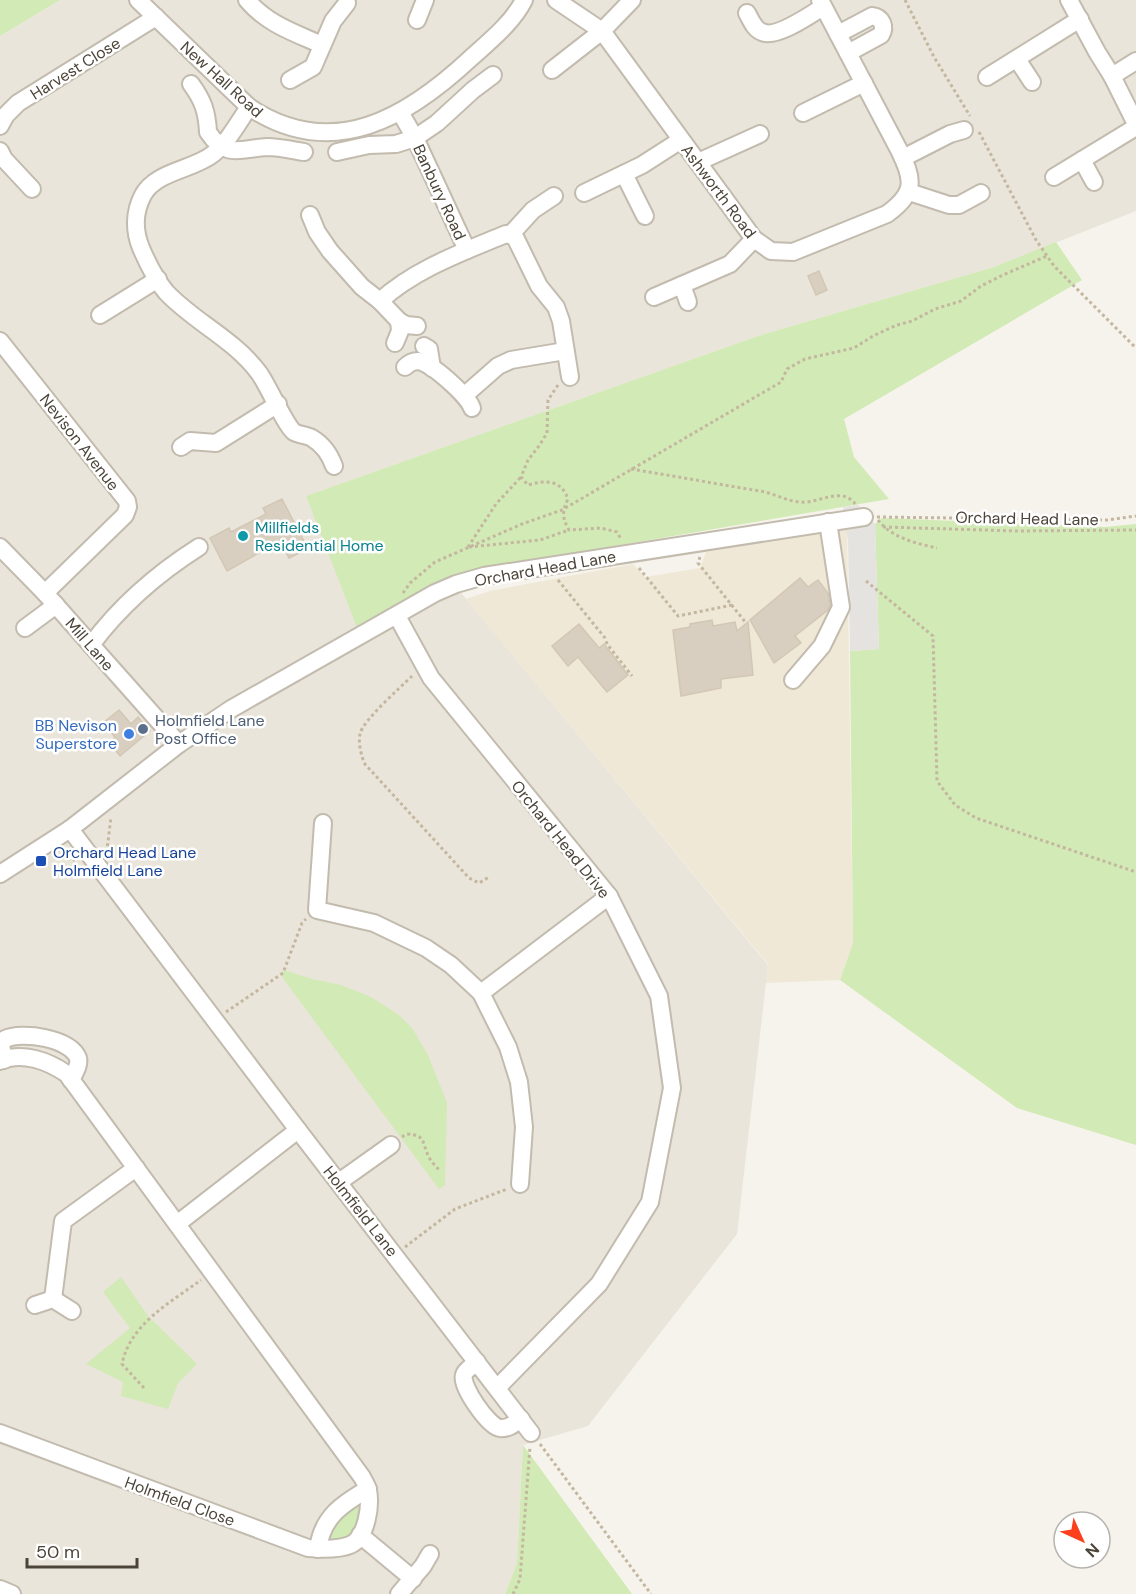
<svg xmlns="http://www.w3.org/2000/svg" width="1136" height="1594" viewBox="0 0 1136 1594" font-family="'DM Sans',sans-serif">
  <rect width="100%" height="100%" fill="#f6f3ec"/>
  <!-- residential -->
  <polygon fill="#eae5da" points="60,0 1136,0 1136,211 994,267 758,336 306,496 449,578 768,965 737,1234 588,1426 523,1445 517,1563 505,1594 0,1594 0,36"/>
  <!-- education -->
  <polygon fill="#efe8d6" points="847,528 853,943 840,980 766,983 768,964 466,599 490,591 633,564 645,577 700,568 706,552"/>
  <!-- green -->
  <g fill="#d2eab5">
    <polygon points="0,0 60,0 0,36"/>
    <polygon points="1056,242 1082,280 844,419 854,457 889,499 463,572 358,630 306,496 758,336 994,267"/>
    <polygon points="882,518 1105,527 1136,524 1136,1145 1017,1108 840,980 853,943 850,651 879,649 875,524"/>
    <polygon points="284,970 312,979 341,985 371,997 399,1015 412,1028 428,1055 447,1103 445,1185 439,1189 293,992 281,975"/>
    <polygon points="121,1277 148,1316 197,1364 178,1383 168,1409 121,1396 123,1382 86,1364 130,1328 103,1292"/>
    <polygon points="523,1445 632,1594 505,1594 517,1563"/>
    <path d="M 361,1496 C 361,1526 355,1539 323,1543 L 327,1527 Z"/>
  </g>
  <!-- parking -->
  <polygon fill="#e5e3e0" points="858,505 875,524 879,649 850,651 848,540 843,507"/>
  <!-- building -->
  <g fill="#d8cfc1" stroke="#d3c7b4" stroke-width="1.5">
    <polygon points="819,271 827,290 816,295 808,276"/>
    <polygon points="282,499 308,549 289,558 280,541 227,571 210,538 229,528 231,532 266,514 263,508"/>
    <polygon points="800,578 808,587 818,580 828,593 830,605 828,610 795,636 801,643 774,663 750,620"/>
    <polygon points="712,620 713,626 735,622 737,631 748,622 753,675 721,679 721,688 681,696 673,630 690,627 690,624"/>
    <polygon points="579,624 599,648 604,644 628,675 607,692 578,657 568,666 552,646"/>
    <polygon points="119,710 131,724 138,717 150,731 120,756 109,742 115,737 103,723"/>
  </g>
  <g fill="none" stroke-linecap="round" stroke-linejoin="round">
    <!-- minor casing -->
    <g stroke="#c2bbae" stroke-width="20">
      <g id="minor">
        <path d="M 138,0 L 249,107 C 333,163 408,117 472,57 C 491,40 513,22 524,0"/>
        <path d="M 247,0 C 267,24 295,33 322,45"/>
        <path d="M 556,0 L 602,31 L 754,239 L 771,251 L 793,252 L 887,214 C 916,193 914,180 899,150 L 820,0"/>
        <polyline points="1069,0 1097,52 1112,76 1136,124"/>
        <path d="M 747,13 C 751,20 754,29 762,32 C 776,39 810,15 823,7"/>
        <polyline points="417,20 425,0"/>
        <path d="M 838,34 L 872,16 C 882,17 886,27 881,35 L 848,53"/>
        <polyline points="1017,59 1032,82"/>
        <polyline points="552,70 602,31 632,0"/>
        <polyline points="1112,76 1136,61"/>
        <polyline points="987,77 1080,19"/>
        <polyline points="290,80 313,67 333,21 347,3"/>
        <path d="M 191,84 C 203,100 207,112 208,132 C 226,160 242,148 267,147 C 279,147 292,150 304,152"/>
        <path d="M 249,107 C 238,123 228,142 213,154 C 193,170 156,171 143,195 C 134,212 134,231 141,248 C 147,262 156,280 166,292 C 194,322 234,339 259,373 C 268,385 285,425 294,432 C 299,435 307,435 312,438 C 322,444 330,455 334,466"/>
        <polyline points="400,112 415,138 467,250"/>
        <polyline points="803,113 864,83"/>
        <polyline points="0,126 6,115 18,103 156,17"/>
        <polyline points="0,151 4,159 32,189"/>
        <polyline points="337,152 369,145 396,144 415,138 437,123 473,90 493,75"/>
        <polyline points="903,158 950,134 964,130"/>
        <polyline points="1082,160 1094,182"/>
        <polyline points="698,162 760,134"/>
        <polyline points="624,174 645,216"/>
        <polyline points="1054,177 1136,127"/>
        <polyline points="909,192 949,205 959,205 981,193"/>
        <polyline points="584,193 642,165 681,140"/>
        <polyline points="310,215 317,232 330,251 362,287 380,301 399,321 406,325 417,326"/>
        <polyline points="511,234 533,210 554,196"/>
        <polyline points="682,285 688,302"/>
        <polyline points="654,297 730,264 754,239"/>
        <path d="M 380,301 C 415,269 463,252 506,234 L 515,237 L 539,286 L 556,307 L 561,321 L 570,377"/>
        <polyline points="100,315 158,279"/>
        <polyline points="0,341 127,501 128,507 125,515 45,593"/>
        <polyline points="395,343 400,331 399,321"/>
        <polyline points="424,346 429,349 432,368"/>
        <path d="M 405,367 C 409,363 413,361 418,361 C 432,363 468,396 472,408"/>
        <polyline points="465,395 498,366 511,360 565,351"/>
        <polyline points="181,447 190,441 216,443 278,404"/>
        <polyline points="0,547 45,593 179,744"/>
        <polyline points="397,616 431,678 609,896 659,996 672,1088 650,1202 599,1284 497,1388"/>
        <polyline points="25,628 56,605"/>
        <path d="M 91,645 C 120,606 158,573 199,547"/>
        <polyline points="793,680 822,646 841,607 828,522"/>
        <polyline points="323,823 317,910 374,923 426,948 451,965 481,993 508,1047 519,1082 524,1127 520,1184"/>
        <polyline points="70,829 298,1130 531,1433"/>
        <polyline points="0,874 70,829 179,744 231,709 435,593 456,584 484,576 864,517"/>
        <polyline points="481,993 609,896"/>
        <path d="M 4,1060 L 1,1045 L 5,1039 C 22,1031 70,1038 78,1058 C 80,1065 74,1074 71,1080"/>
        <path d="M 0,1061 C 22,1051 48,1061 67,1074 L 362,1477 C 364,1481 367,1485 368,1490 C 371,1505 367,1538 350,1545 C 338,1550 321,1549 308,1548 L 0,1433"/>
        <polyline points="339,1182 391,1145"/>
        <polyline points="177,1224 298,1130"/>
        <polyline points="53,1299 63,1221 136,1168"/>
        <polyline points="35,1305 53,1299 72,1311"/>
        <path d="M 477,1362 C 473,1366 465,1370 464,1375 C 460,1386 489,1427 500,1428 C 508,1429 514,1424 521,1419"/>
        <polyline points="360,1535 413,1579"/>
        <path d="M 318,1549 C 322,1517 342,1504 368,1489"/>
        <polyline points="0,1589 12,1594"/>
        <polyline points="399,1594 423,1566 430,1554"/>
      </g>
    </g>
    <!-- path -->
    <g stroke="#c4b79f" stroke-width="3" stroke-dasharray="3 3" stroke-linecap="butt">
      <polyline points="905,0 934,57 970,116"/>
      <polyline points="979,132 1036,240 1054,266 1136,348"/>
      <path d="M 558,385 L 548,400 L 547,433 L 539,446 L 528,460 L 521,477 L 528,485 C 545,480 561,479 568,499 C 562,511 562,518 569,530 L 601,528 L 617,532 L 621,539"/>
      <path d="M 631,469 C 674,476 717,484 760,491 C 773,493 786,501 800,502 C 819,504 842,485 856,505"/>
      <polyline points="877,517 1107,520 1136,516"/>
      <path d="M 878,520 C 892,538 915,543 937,548"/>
      <polyline points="883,527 1018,531 1136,530"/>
      <polyline points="468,547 496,504 521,477"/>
      <polyline points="469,547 540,540 569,530"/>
      <polyline points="700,557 698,563 746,623"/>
      <polyline points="639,568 678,616 732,605"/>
      <polyline points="558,580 605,638 607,644 632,676"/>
      <polyline points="866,581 933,636 937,781 955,805 976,818 1136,872"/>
      <polyline points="403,593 410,583 435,562 522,524 562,510 781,382 787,369 805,359 854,348 873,336 897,325 912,321 935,309 961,301 981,286 1003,275 1047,256"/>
      <path d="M 412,676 C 400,688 363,720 360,734 C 358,743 361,753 364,763 L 469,878 L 479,883 L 489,877"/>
      <polyline points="105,851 107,850 111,817"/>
      <polyline points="55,857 75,860"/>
      <polyline points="226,1012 283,973 302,923 306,919"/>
      <path d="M 402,1137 L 406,1134 C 427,1135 421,1142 429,1157 C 431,1162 436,1166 439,1170"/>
      <polyline points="405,1247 455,1209 507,1189"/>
      <path d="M 144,1388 L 122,1364 C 130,1324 171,1302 201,1280"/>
      <polyline points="540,1444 651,1594"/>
      <polyline points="513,1594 520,1579 530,1447"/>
    </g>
    <!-- minor -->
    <use href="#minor" stroke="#fff" stroke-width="16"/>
  </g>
  <!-- markers -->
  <circle fill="#0f9aa8" stroke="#fff" stroke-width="2" cx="243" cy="536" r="6"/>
  <circle fill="#5c6f8a" stroke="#fff" stroke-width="2" cx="143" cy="729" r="6"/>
  <circle fill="#3f7fe0" stroke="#fff" stroke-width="2" cx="129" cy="734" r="6"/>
  <rect fill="#1a4fb4" stroke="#fff" stroke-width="2" x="35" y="855" width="12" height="12" rx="3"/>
  <g text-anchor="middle" stroke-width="5" stroke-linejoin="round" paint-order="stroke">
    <!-- street labels -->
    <g font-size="16" fill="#4b4439" stroke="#fff">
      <text transform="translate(75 68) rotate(-32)" y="6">Harvest Close</text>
      <text transform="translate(222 79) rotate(42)" y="6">New Hall Road</text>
      <text transform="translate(719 191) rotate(53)" y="6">Ashworth Road</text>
      <text transform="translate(440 192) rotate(65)" y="6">Banbury Road</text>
      <text transform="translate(80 442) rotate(52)" y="6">Nevison Avenue</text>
      <text transform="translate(1027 518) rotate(1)" y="6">Orchard Head Lane</text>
      <text transform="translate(545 568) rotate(-10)" y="6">Orchard Head Lane</text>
      <text transform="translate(90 644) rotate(49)" y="6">Mill Lane</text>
      <text transform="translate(561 839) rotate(51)" y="6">Orchard Head Drive</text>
      <text transform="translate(361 1211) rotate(52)" y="6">Holmfield Lane</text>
      <text transform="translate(180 1501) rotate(20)" y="6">Holmfield Close</text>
    </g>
    <!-- culture labels -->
    <g font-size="16" fill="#0d838f" stroke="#fff" text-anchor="start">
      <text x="255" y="533">Millfields<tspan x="255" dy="18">Residential Home</tspan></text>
    </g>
    <!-- service labels -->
    <g font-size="16" fill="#4e5e75" stroke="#fff" text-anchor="start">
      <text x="155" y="726">Holmfield Lane<tspan x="155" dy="18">Post Office</tspan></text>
    </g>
    <!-- shop labels -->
    <g font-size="16" fill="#366cbe" stroke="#fff" text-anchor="end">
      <text x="117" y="731">BB Nevison<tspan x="117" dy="18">Superstore</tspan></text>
    </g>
    <!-- transit labels -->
    <g font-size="16" fill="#164399" stroke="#fff" text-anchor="start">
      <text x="53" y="858">Orchard Head Lane<tspan x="53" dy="18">Holmfield Lane</tspan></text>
    </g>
  </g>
  <!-- north arrow -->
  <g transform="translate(1082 1540) rotate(135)"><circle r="28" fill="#ffffff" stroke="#b7b4b0" stroke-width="1.5"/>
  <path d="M0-4.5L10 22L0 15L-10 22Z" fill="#fc3f1d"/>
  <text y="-9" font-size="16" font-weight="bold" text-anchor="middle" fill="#4b4439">N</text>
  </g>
  <!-- scale -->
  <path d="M27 1558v9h110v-9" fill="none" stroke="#4b4439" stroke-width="3"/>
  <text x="36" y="1558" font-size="18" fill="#4b4439" stroke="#ffffff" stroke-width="4.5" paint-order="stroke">50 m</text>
</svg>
